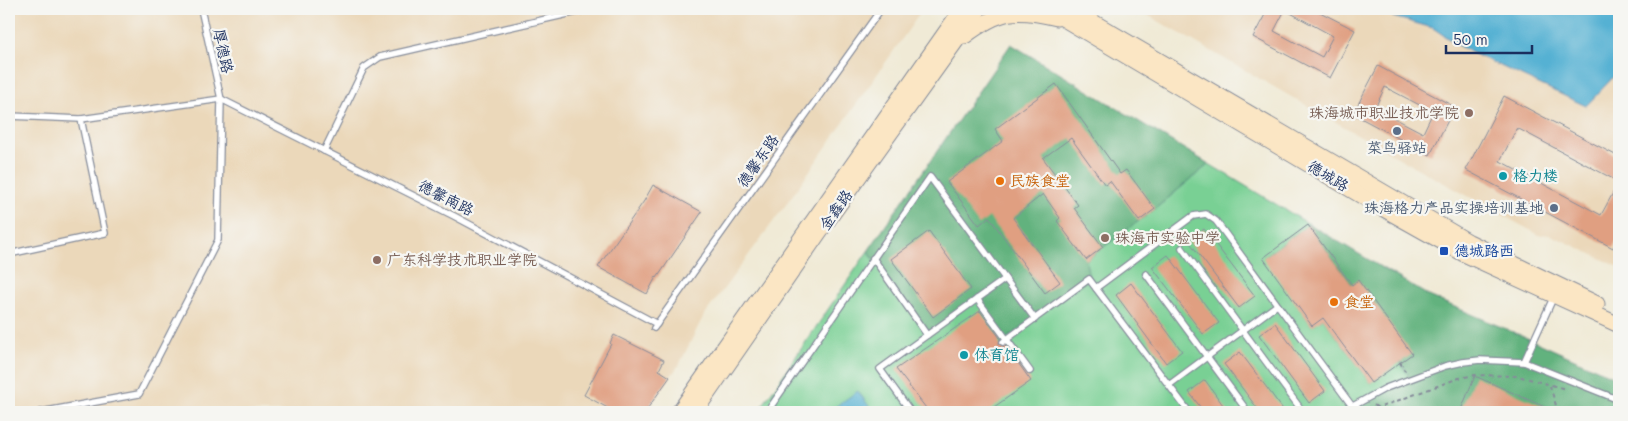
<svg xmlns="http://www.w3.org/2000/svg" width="1628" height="421" viewBox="0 0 1628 421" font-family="Mali,'LXGW WenKai TC',sans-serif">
  <rect width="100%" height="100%" fill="#f6f6f2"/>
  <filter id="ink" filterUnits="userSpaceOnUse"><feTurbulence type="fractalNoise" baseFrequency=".02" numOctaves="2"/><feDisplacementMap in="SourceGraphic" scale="10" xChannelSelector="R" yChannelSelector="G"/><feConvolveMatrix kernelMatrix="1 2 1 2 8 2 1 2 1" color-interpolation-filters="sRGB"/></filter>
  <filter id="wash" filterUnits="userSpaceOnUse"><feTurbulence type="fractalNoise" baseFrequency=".0096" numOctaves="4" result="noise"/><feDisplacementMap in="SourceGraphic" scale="20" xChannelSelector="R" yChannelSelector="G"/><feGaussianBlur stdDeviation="1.12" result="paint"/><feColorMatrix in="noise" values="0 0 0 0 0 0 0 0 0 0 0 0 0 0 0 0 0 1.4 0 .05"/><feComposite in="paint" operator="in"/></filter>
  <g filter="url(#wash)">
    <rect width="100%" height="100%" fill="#f0ead6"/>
    <!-- built -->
    <g fill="#ebd8ba">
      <polygon points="9,9 923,9 787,203 703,317 679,365 645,412 9,412"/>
      <polygon points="1137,9 1619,9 1619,267 1549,234 1539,235 1422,171"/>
    </g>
    <!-- green -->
    <polygon fill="#79d094" stroke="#4a8079" points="1209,164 1309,224 1264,257 1312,326 1323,318 1371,383 1400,362 1410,379 1342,412 758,412 868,251 927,335 977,299 1086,260 1155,209"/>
    <!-- forest -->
    <g fill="#62b27e" stroke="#3e706e">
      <polygon points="1011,44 1209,164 1155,209 1086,260 1089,279 1006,339 977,299 927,335 868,251"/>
      <polygon points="1309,224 1429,296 1534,341 1619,379 1619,412 1343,412 1410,379 1358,280 1352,285 1308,225"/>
    </g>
    <!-- water -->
    <g fill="#55b1d3" stroke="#387098">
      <polygon points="1384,9 1619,9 1619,71 1586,106 1462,48 1433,28 1393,17"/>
      <polygon points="858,391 873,412 828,412"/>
    </g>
    <g id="blocks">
      <!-- building -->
      <g fill="#e09f81" fill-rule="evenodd">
        <path d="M 1268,9 L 1314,9 L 1355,30 L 1330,78 L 1253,37 ZM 1285,10 L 1333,36 L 1322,57 L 1274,31 Z"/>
        <path d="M 1378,66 L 1455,107 L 1430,155 L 1353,114 ZM 1385,87 L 1433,112 L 1423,133 L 1375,108 Z"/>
        <polygon points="1056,84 1120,174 1126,170 1155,209 1139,221 1110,181 1105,185 1071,138 1043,158 1078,205 1074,208 1103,247 1086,260 1057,221 1060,218 1043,194 1013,218 1060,282 1045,293 989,217 979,225 947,182 1003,141 995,129"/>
        <path d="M 1504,96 L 1619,157 L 1619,236 L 1613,248 L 1466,170 ZM 1517,128 L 1619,182 L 1601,215 L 1500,161 Z"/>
        <polygon points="653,185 702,212 657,278 656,277 647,294 598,267 644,201"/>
        <polygon points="1308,225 1352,285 1358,280 1412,354 1371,383 1323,318 1312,326 1263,258"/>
        <polygon points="1204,229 1255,296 1239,308 1188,240"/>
        <polygon points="929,231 971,289 933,317 891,259"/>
        <polygon points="1168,255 1219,323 1203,334 1152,267"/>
        <polygon points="1131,283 1182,351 1166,363 1116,295"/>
        <polygon points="980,311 1000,338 999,344 1002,346 1006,346 1031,381 987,412 929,412 896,369"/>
        <polygon points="1275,323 1325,391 1309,403 1259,335"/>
        <polygon points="614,335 664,360 659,370 670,377 645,412 615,412 584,395 611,344 610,343"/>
        <polygon points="1240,352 1285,412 1260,412 1224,364"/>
        <polygon points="1475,376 1556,412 1460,412"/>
        <polygon points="1205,380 1228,412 1204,412 1189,392"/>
      </g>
    </g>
  </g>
  <g filter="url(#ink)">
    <use href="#blocks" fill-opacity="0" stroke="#868c9a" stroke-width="1"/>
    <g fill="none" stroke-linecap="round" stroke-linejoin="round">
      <!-- lane casing -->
      <g stroke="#868c9a" stroke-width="8">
        <g id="lane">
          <polyline points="221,99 454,216 657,324"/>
          <polyline points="9,116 81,119 221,99"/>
          <polyline points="324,151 364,68 380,57 590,9"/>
          <polyline points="1182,248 1303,412"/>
          <polyline points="9,254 105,233 81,119"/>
          <polyline points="873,258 927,335"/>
          <polyline points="1146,274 1248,412"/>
          <polyline points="1096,288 1193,216 1206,214 1216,221 1352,406"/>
          <polyline points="977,299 1030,371"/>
          <polyline points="654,328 881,9"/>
          <polyline points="1003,342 1089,279 1189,412"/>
          <polyline points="1524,362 1554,296"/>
          <polyline points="1169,385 1277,305"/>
          <polyline points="41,412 139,394 218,240 221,99 201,9"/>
          <polyline points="767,412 930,177 1035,319"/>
          <polyline points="911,412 880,369 1005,279"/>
          <polyline points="1342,412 1386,388 1445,366 1463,362 1480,360 1524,362 1619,400"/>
        </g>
      </g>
      <!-- secondary casing -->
      <g stroke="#868c9a" stroke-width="17">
        <g id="secondary">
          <polyline points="1047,9 1382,208 1464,254 1619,325"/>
          <polyline points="1071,9 1469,242 1597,304"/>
          <path d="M 965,36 C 1000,10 1015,8 1057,18"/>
          <polyline points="679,412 962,9"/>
          <polyline points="695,412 818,234 979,9"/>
        </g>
      </g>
      <!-- path -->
      <g stroke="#868c9a" stroke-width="2" stroke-dasharray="4 4" stroke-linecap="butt">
        <polyline points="1400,362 1405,371"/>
        <polyline points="1550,386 1558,412"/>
        <polyline points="1374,405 1384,412"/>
        <polyline points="1608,406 1612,412"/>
        <polyline points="1367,412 1459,378 1475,375 1518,376 1566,389"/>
      </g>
      <!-- lane -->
      <use href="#lane" stroke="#fff" stroke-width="5.5"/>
      <!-- secondary -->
      <use href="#secondary" stroke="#fbe6c4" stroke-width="15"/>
    </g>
  </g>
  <!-- markers -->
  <g fill="#8d6e63" stroke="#f6f6f2" stroke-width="2">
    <circle cx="1469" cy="113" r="5"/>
    <circle cx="1105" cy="238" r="5"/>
    <circle cx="377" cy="260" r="5"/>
  </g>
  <g fill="#5c6f8a" stroke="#f6f6f2" stroke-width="2">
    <circle cx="1397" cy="131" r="5"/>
    <circle cx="1554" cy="208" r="5"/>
  </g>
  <g fill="#0f9aa8" stroke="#f6f6f2" stroke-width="2">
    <circle cx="1503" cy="176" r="5"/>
    <circle cx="964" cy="355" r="5"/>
  </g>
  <g fill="#e8710a" stroke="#f6f6f2" stroke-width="2">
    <circle cx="1000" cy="181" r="5"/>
    <circle cx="1334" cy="302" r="5"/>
  </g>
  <rect fill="#1a4fb4" stroke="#f6f6f2" stroke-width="2" x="1439" y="246" width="10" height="10" rx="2.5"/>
  <g text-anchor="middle" stroke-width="4.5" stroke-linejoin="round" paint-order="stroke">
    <!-- street labels -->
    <g font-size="15" fill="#1b2f5e" stroke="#f6f6f2">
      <text transform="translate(223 51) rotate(78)" y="5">厚德路</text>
      <text transform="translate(758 161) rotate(-55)" y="5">德馨东路</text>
      <text transform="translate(1328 176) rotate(31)" y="5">德城路</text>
      <text transform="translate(446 198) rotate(27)" y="5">德馨南路</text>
      <text transform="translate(836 210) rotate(-55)" y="5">金鑫路</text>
    </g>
    <!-- education labels -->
    <g font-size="15" fill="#785e54" stroke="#f6f6f2" text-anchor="start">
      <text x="1459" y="118" text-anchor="end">珠海城市职业技术学院</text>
      <text x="1115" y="243">珠海市实验中学</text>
      <text x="387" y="265">广东科学技术职业学院</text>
    </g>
    <!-- service labels -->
    <g font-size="15" fill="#4e5e75" stroke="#f6f6f2">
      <text x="1397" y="153">菜鸟驿站</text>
      <text x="1544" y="213" text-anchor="end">珠海格力产品实操培训基地</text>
    </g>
    <!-- culture labels -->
    <g font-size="15" fill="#0d838f" stroke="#f6f6f2" text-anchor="start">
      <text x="1513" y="181">格力楼</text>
      <text x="974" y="360">体育馆</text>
    </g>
    <!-- food labels -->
    <g font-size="15" fill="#c56008" stroke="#f6f6f2" text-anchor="start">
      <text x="1010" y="186">民族食堂</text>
      <text x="1344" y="307">食堂</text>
    </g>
    <!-- transit labels -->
    <g font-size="15" fill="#164399" stroke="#f6f6f2" text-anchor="start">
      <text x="1454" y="256">德城路西</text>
    </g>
  </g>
  <!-- margin -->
  <rect width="1628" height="421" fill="none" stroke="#f6f6f2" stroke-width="30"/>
  <!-- scale -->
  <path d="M1446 45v8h86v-8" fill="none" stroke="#1b2f5e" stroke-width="2.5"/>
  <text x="1453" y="45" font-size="15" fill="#1b2f5e" stroke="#f6f6f2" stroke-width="4" paint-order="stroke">50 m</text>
</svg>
